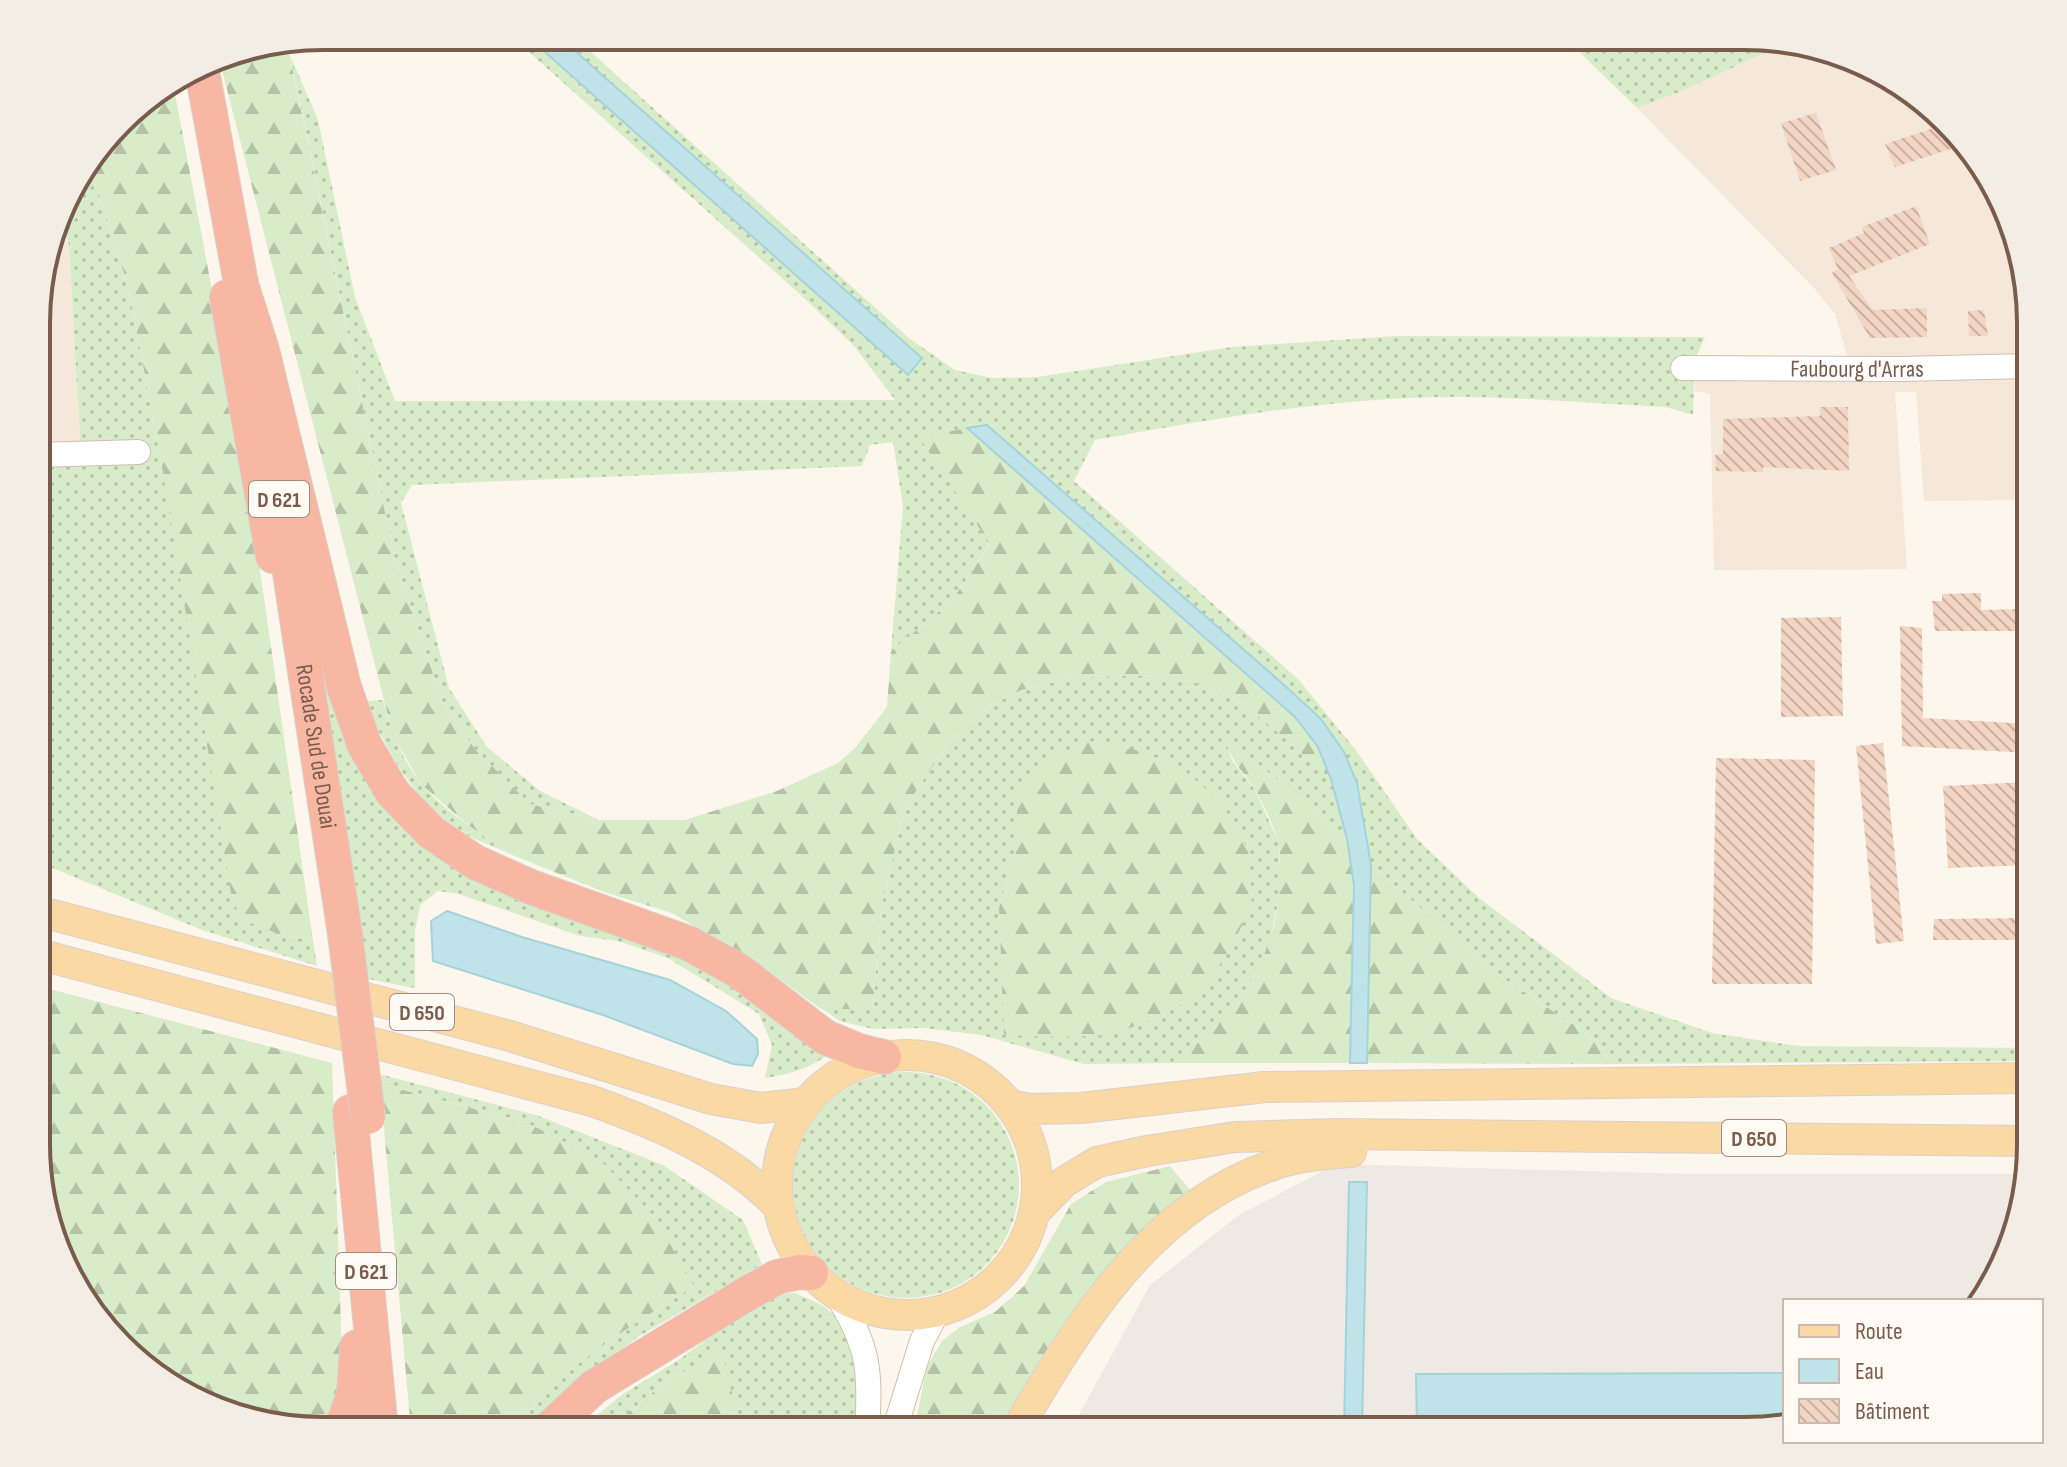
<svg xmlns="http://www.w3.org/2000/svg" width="2067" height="1467" viewBox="0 0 2067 1467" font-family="'Sofia Sans Condensed',sans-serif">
  <defs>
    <pattern id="grass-dots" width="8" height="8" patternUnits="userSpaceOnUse" patternTransform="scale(2)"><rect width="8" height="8" fill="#d8ecc9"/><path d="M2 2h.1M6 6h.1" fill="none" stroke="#b4c2a5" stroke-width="1.8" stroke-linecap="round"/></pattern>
    <pattern id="forest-firs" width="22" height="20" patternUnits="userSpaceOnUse" patternTransform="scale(2)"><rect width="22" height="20" fill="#d8ecc9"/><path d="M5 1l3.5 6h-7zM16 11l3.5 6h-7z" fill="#b4c2a5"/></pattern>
    <pattern id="building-back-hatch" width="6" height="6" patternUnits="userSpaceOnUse" patternTransform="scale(2)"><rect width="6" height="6" fill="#f3d5c3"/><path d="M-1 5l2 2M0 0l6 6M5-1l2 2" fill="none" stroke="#cab0a1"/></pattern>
  </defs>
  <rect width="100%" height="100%" fill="#fdf6ec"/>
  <!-- residential -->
  <g fill="#f5e8da">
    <polygon points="1795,43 1836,51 1919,96 2001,196 2030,305 2030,500 1924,501 1916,392 1895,392 1907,569 1714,570 1710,394 1695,391 1695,359 1847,356 1835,314 1814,288 1637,108 1682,91 1773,49"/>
    <polygon points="61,212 69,245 81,458 38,463 38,286"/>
  </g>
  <!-- industrial -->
  <polygon fill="#efe9e4" points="1336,1164 1687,1174 2028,1174 2009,1253 1982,1301 1785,1301 1785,1421 1744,1431 1070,1431 1150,1285 1239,1215"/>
  <!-- grass -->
  <g fill="url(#grass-dots)" fill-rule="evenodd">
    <path d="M 511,36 L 527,36 L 908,375 L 922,358 L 558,36 L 573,36 L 910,339 L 955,370 L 992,378 L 1038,377 L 1232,347 L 1397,336 L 1705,337 L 1695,359 L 1693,415 L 1666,407 C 1601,404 1535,398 1470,397 C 1345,395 1218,418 1095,440 L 1074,481 L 1299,680 L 1358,753 L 1417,839 L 1479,898 L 1611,998 L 1712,1033 L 1798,1046 L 2030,1048 L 2030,1061 L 1610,1064 L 1596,1040 L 1497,974 L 1371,865 L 1357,783 L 1344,752 L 990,543 L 951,602 L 891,651 L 903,506 L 893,442 L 870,445 L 862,466 L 412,485 L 401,503 L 449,688 L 487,747 L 540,791 L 599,820 L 530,804 L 475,749 L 442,701 L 395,560 L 290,55 L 318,120 L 355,297 L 395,401 L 895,400 L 854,346 L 802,296 Z"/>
    <polygon points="1564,37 1762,37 1795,43 1773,49 1682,91 1637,108"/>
    <path d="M 90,165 L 129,289 L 163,473 L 279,934 L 313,941 L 317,966 L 202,930 L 38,862 L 38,463 L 81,458 L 69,245 C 58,199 62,201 90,165 Z"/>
    <path d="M 314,645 L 378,795 L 720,973 L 830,1053 C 809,1069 791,1074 765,1078 L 772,1045 L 759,1014 L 668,958 L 618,941 L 580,936 L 459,894 L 438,891 L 420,905 L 415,931 L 415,988 L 368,979 Z"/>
    <path d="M 1134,675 L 1191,681 L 1245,704 L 1331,779 L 1347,839 L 1255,761 L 1227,745 L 1232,760 L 1255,790 L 1279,843 L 1280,893 L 1268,951 L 1238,1002 L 1211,1034 L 1175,1063 L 1084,1064 L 981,1035 L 924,1028 L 873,1029 L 840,1021 L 822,1009 L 873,1008 L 881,908 L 902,820 L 912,797 L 947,744 L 983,710 L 1021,690 L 1073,678 ZM 1017,845 L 1005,1035 L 999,908 Z"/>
    <path d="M 383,700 C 391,729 402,761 422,784 C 445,812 480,833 510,854 C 493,846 474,840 459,830 C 411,798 388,751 364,701 Z"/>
    <circle cx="906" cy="1185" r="113"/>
    <path d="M 379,1074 L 536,1115 L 663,1165 L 743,1220 L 762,1264 L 638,1337 L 593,1372 L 532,1430 L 514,1430 C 559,1367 630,1327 694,1286 L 528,1123 L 380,1084 Z"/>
    <path d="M 794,1293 C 801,1296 811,1299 818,1303 C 863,1328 859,1386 855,1431 L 741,1431 L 721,1352 L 668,1380 L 606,1431 L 577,1431 L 623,1394 L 680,1359 L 729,1323 L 775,1294 Z"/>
  </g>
  <!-- forest -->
  <g fill="url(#forest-firs)">
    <polygon points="287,43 395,560 442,701 475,749 530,804 599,820 685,820 777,791 838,763 855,748 887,707 891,651 951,602 990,544 919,437 967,428 1295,717 1318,747 1331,779 1245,704 1191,681 1134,675 1073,678 1021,690 983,710 947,744 912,797 902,820 881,908 873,1009 821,1009 757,963 672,913 604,892 510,854 468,825 421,784 393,735 222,70 220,57"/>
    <polygon points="173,83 245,465 313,941 279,934 242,920 232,899 163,473 129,289 90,165 134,108"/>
    <polygon points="1092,741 1141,751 1183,769 1222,803 1249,851 1252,906 1226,956 1199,994 1160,1017 1110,1035 1056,1037 1004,1035 999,908 1017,845 1017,790 1047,759"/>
    <path d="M 1227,744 L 1255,761 L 1347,839 L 1354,885 L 1350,1063 L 1175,1063 C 1234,1015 1281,957 1279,878 C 1279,866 1281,852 1278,841 C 1273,825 1264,805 1255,790 C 1245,772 1233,765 1227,744 Z"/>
    <polygon points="1371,865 1497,974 1596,1040 1610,1064 1367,1063"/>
    <polygon points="38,986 332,1063 342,1355 336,1396 323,1430 305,1430 214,1409 148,1371 74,1287 38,1181"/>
    <path d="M 380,1084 L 528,1123 L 603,1163 L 654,1216 L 694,1286 C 630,1327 559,1367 514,1430 L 411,1430 Z"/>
    <polygon points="1170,1166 1192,1192 1006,1431 914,1431 927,1366 942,1341 960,1327 995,1312 1024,1286 1071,1204 1106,1182"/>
    <polygon points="722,1351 741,1431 606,1431 668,1380"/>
  </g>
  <!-- water -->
  <g fill="#bfe3e8" stroke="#a5d3da" stroke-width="2">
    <polygon points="527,36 558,36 922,358 908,375"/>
    <polygon points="987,425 1283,684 1321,719 1344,752 1357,783 1371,865 1367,1063 1350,1063 1354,885 1347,839 1331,779 1318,747 1295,717 967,428"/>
    <polygon points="447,911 522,937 670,980 726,1011 757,1039 758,1054 752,1066 733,1064 603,1015 433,961 431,921"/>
    <polygon points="1349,1182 1367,1182 1362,1431 1344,1431"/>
    <polygon points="1785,1373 1785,1421 1744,1431 1417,1431 1416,1374"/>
  </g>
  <!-- building -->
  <g fill="url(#building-back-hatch)">
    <polygon points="1816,113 1836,170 1800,181 1781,123"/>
    <polygon points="1943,125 1960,146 1895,167 1885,144"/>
    <polygon points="1916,206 1930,244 1849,276 1873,310 1927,308 1927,337 1870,338 1832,273 1838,269 1829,248 1864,233 1862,227"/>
    <polygon points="1984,310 1988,336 1969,336 1968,311"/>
    <polygon points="1820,407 1848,407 1849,471 1763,467 1763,472 1716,471 1715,455 1723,454 1723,419 1820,416"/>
    <polygon points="1981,593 1981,610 2030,609 2030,631 1935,631 1932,601 1942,601 1942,594"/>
    <polygon points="1841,617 1843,716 1781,717 1781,618"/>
    <polygon points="1900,626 1922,628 1923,718 2030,724 2030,753 1902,746"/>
    <polygon points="1883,743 1904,941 1876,944 1856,746"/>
    <polygon points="1716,758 1815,760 1812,984 1712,984"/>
    <polygon points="2030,782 2030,865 1948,868 1943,786"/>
    <polygon points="2030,918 2030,940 1933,940 1934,919"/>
  </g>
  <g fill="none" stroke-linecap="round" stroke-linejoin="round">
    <!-- minor casing -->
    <g stroke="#d1beb0" stroke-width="26">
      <g id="minor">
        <path id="s1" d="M 1683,368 L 1900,369 L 2030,366"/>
        <polyline points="38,455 138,452"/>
        <path d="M 836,1294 C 869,1345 871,1371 867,1431"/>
        <polyline points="894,1431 922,1341 938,1311"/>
      </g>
    </g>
    <!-- major casing -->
    <g stroke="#dad1cd" stroke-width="32">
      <g id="major">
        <polyline points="38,911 510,1036 711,1099 761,1108 805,1103"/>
        <path d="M 38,954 L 592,1101 C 659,1125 728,1154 778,1206"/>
        <circle cx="907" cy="1185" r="130"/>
        <polyline points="1010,1105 1030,1109 1081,1108 1265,1087 2030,1078"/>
        <polyline points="1034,1213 1064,1182 1097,1162 1147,1151 1235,1137 1336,1134 2030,1141"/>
        <path d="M 1016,1431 C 1079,1324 1149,1207 1273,1165 C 1298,1156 1325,1154 1351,1152"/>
      </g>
    </g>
    <!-- highway casing -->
    <g stroke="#dad1cd" stroke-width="36">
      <g id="highway">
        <polyline points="201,65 245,305"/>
        <polyline points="241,284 262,350 344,687 365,746 393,793 431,832 475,862 531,887 688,943 739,971 825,1037 859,1051 884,1057"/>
        <polyline points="227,297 273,556"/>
        <path id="s2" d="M 283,527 L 345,934"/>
        <polyline points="350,1112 381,1430"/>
        <polyline points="341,1430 354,1394 357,1347"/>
        <polyline points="547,1431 594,1387 748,1293 777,1277 799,1272 811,1273"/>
      </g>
    </g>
    <!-- minor -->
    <use href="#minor" stroke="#fff" stroke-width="24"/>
    <!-- major -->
    <use href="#major" stroke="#fbd9a5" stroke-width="30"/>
    <!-- highway -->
    <use href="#highway" stroke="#f7b7a3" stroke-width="34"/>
    <!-- highway-bridge casing -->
    <g stroke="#dad1cd" stroke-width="36" stroke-linecap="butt">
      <polyline id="highway-bridge" points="345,934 368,1117"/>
    </g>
    <!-- highway-bridge -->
    <use href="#highway-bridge" stroke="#f7b7a3" stroke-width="34"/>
  </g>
  <g text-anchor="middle" stroke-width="6" stroke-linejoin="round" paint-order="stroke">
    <!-- shield labels -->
    <g fill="#fffaf3" stroke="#a28b7f" stroke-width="2">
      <rect x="249" y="481" width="60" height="36" rx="6"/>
      <rect x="390" y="994" width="64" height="36" rx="6"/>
      <rect x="1722" y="1120" width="64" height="36" rx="6"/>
      <rect x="336" y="1253" width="60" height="36" rx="6"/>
    </g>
    <g font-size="22" font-weight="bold" fill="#7a5c4d">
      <text x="279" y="507">D 621</text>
      <text x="422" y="1020">D 650</text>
      <text x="1754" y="1146">D 650</text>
      <text x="366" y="1279">D 621</text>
    </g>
    <!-- street labels -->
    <g font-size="24" fill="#7a5c4d" stroke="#fffaf3">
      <text dy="8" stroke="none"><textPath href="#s1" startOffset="174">Faubourg d'Arras</textPath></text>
      <text dy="8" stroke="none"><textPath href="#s2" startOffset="222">Rocade Sud de Douai</textPath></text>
    </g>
  </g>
  <!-- crop -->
  <path d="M0 0H2067V1467H0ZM323 50H1744A273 273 0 0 1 2017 323V1144A273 273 0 0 1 1744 1417H323A273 273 0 0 1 50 1144V323A273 273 0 0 1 323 50Z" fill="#f4ede6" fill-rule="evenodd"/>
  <path fill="none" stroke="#7a5c4d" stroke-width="4" d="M323 50H1744A273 273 0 0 1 2017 323V1144A273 273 0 0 1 1744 1417H323A273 273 0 0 1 50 1144V323A273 273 0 0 1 323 50Z"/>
  <!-- legend -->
  <rect x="1783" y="1299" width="260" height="144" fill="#fffaf3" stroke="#cabbb1" stroke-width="2"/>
  <rect x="1799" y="1325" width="40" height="12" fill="#fbd9a5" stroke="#cabbb1" stroke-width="2"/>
  <text x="1855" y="1339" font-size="24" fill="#7a5c4d">Route</text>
  <rect x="1799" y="1359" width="40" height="24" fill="#bfe3e8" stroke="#cabbb1" stroke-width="2"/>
  <text x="1855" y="1379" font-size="24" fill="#7a5c4d">Eau</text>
  <rect x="1799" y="1399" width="40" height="24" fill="url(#building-back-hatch)" stroke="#cabbb1" stroke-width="2"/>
  <text x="1855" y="1419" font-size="24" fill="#7a5c4d">Bâtiment</text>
</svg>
